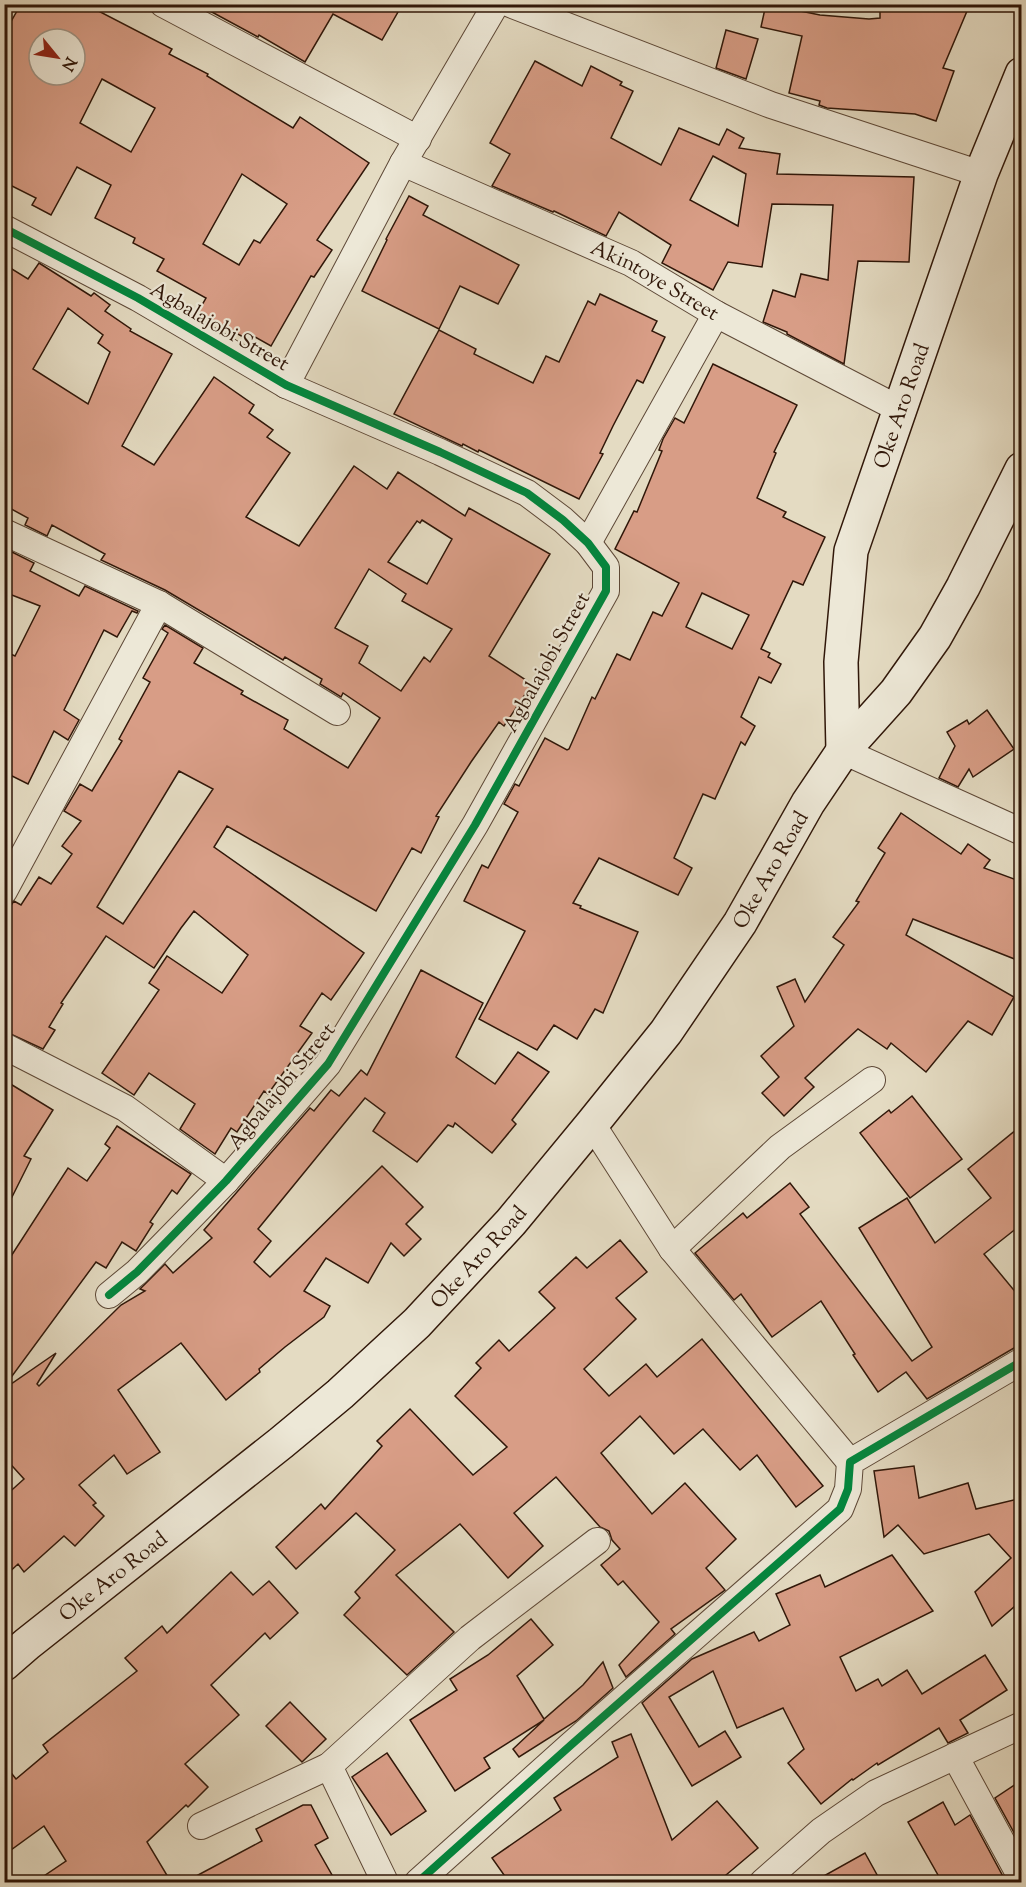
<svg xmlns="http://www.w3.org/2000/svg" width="1026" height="1887" viewBox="0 0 1026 1887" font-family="'Sorts Mill Goudy',serif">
  <rect width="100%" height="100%" fill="#e4dbc2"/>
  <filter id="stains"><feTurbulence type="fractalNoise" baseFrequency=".00333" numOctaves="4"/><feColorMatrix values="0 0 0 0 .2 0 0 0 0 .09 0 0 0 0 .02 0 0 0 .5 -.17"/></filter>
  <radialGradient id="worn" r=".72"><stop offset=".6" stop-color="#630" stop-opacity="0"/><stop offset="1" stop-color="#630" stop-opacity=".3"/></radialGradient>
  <!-- building -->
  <g fill="#d89d86" stroke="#301709" stroke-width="1.5" fill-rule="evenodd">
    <path d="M 21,4 L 85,4 L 172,49 L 169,54 L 208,74 L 207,76 L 293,128 L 300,117 L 369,163 L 317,240 L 332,250 L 314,277 L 311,276 L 271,346 L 248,333 L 245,338 L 198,312 L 206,298 L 157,271 L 164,259 L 133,243 L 135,238 L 95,218 L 111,185 L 77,167 L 51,215 L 32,205 L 36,198 L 4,182 L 4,34 ZM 39,39 L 75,39 L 75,75 L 39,75 ZM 102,79 L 155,108 L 131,152 L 80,123 ZM 242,174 L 287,204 L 260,243 L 254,240 L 239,265 L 203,244 Z"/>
    <polygon points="197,4 385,4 398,12 382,40 333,14 305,62 259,35 258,37"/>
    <polygon points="766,4 820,15 869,19 880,18 880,4 970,4 943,68 954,71 936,121 915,114 827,108 819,105 820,101 789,93 802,36 761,27"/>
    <polygon points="726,30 758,39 746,79 716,68"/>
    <path d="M 535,61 L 582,86 L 591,66 L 622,82 L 620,85 L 633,91 L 611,138 L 661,165 L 679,128 L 719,145 L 727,129 L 744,138 L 739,148 L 780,154 L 777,174 L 914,177 L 909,262 L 858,261 L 844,364 L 787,334 L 787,332 L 763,322 L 773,290 L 795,297 L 801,274 L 828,280 L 833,205 L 772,204 L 762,267 L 728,262 L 713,290 L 662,263 L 671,245 L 619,212 L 606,236 L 554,211 L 553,212 L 492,186 L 510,154 L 490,143 ZM 713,156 L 746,174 L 738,226 L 690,200 Z"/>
    <polygon points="409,196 428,206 423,215 519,265 498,304 460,286 439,329 362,291 387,240 386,239"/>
    <path d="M 39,263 L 91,296 L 94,293 L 110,305 L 105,311 L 131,329 L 130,331 L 172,354 L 122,446 L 154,465 L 214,377 L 254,405 L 249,413 L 273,430 L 267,437 L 290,453 L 246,517 L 299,546 L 354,466 L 387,489 L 398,472 L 465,516 L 469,508 L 550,554 L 489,656 L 532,684 L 504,726 L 499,722 L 471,762 L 436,816 L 439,817 L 421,853 L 412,848 L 376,911 L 227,826 L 214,847 L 364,953 L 331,1000 L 322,993 L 300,1026 L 312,1033 L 268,1094 L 264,1091 L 237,1132 L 231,1128 L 215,1154 L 180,1129 L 195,1104 L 149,1073 L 134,1095 L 102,1073 L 159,990 L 149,983 L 167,956 L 222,993 L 248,955 L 194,911 L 181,928 L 154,968 L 106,936 L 61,1003 L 63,1004 L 49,1027 L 55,1030 L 43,1049 L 4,1031 L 4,915 L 14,901 L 21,905 L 39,877 L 51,884 L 72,854 L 62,846 L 81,821 L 64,811 L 80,784 L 92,791 L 122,741 L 119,739 L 150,682 L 143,678 L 168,633 L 162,629 L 165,625 L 203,648 L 194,663 L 243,691 L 241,694 L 288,720 L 284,729 L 348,768 L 380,718 L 343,693 L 341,697 L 320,684 L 322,679 L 285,657 L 283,660 L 165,590 L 101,560 L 105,554 L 52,525 L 47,536 L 25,525 L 28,518 L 4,505 L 4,264 L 28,279 ZM 68,308 L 103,335 L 98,343 L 110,352 L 88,404 L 33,369 ZM 422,520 L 452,539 L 427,584 L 388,562 L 417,521 L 420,523 ZM 369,569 L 406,594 L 402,601 L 452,629 L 430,662 L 424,657 L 401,691 L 359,663 L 368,646 L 335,628 ZM 179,771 L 213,789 L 123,924 L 97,907 Z"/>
    <polygon points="600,294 657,321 652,331 665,337 643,383 637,380 613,426 600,453 603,454 579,499 479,450 478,452 463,444 462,446 394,414 439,330 476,349 474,354 533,383 546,356 559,362 588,301 595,305"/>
    <path d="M 713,364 L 797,405 L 774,452 L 776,453 L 757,498 L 786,512 L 783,517 L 825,537 L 803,585 L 793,581 L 761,649 L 770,653 L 768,657 L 781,664 L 771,683 L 759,677 L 741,717 L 755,726 L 745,745 L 741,742 L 715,799 L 703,794 L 674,858 L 692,868 L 678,895 L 599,858 L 573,903 L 581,906 L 580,908 L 638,932 L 603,1013 L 595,1009 L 577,1039 L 554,1025 L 537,1050 L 479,1019 L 525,931 L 464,901 L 482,865 L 488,868 L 518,812 L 504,804 L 515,784 L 519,786 L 545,738 L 567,750 L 569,749 L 592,697 L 595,699 L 617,654 L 630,660 L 653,612 L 662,616 L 679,583 L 615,549 L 634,511 L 637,512 L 662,451 L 659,450 L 663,439 L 675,418 L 684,423 ZM 702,593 L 749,615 L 732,649 L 686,627 Z"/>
    <polygon points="12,552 34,563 30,571 79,596 85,586 138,611 137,613 132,611 117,637 104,630 64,710 79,720 68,740 54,731 28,784 4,772 4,651 15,656 40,606 4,592 4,568"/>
    <polygon points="987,710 1014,749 973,777 969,769 958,787 939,778 955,746 947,732 967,720 969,724"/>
    <polygon points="901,813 961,854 968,844 990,860 984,868 1022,882 1022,962 913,919 906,935 1014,997 992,1035 968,1021 926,1072 891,1043 887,1049 858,1029 805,1078 814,1087 784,1116 762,1093 779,1077 761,1056 794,1026 777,987 795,979 805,1002 844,945 833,937 859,902 856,901 885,853 878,848"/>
    <polygon points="421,970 483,1003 456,1057 495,1084 518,1052 549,1072 512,1120 516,1124 492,1153 455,1123 453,1127 448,1125 417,1162 373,1131 385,1113 365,1098 258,1229 271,1241 254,1262 270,1277 382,1166 423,1207 406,1224 421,1239 404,1256 391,1243 368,1283 326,1258 304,1291 330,1306 324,1317 285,1347 259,1369 260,1372 226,1400 181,1343 118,1390 160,1452 127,1474 114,1455 79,1485 96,1503 93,1505 104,1516 75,1546 64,1536 24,1572 18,1564 4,1577 4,1497 24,1479 4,1457 4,1389 56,1353 37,1384 39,1386 121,1305 145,1291 140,1289 165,1264 173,1273 212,1238 204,1230 310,1108 314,1111 331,1090 339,1096 361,1070 367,1075"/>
    <polygon points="4,1080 53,1110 24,1156 31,1159 4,1213"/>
    <polygon points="912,1096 962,1159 910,1198 860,1133 889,1110 891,1113"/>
    <polygon points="1022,1125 1022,1224 984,1254 1022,1300 1022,1346 1014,1348 927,1399 906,1372 878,1392 853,1355 855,1354 821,1301 772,1337 741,1294 734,1300 695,1253 743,1213 747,1218 790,1183 809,1207 800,1214 912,1361 932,1347 859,1228 907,1198 935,1243 991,1198 968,1169"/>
    <polygon points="117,1126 191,1174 177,1194 172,1190 150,1222 153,1224 136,1251 122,1242 106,1268 96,1262 4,1387 4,1267 68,1168 87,1181 110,1148 105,1144"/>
    <polygon points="620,1240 647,1272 616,1298 636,1319 584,1369 609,1396 646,1364 657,1377 702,1339 823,1486 796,1507 757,1455 740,1470 703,1429 674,1454 640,1416 601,1453 652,1514 685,1483 736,1539 706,1568 725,1590 671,1629 675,1634 626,1677 619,1665 659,1622 623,1581 618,1585 601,1565 620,1549 612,1540 609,1531 600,1527 556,1477 514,1513 543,1546 508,1578 460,1524 396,1575 454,1632 407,1675 344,1615 360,1598 355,1592 395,1550 356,1513 296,1569 276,1547 321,1504 325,1509 382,1446 377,1441 410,1409 473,1475 507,1447 455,1396 481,1368 476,1363 499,1340 509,1351 555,1308 539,1292 576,1257 587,1268"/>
    <polygon points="914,1466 919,1498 968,1483 976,1509 1022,1498 1022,1600 992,1626 975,1592 1011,1558 989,1534 924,1554 898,1525 884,1537 874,1471"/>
    <polygon points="892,1555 933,1611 840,1657 856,1691 878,1679 882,1686 907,1670 922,1694 985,1655 1007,1690 960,1720 968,1733 948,1743 939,1728 878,1765 877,1763 853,1780 852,1779 821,1804 788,1763 804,1749 783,1708 737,1728 713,1671 669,1697 699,1747 725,1731 741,1757 692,1786 642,1703 692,1659 754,1632 759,1641 790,1625 776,1594 820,1575 825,1587"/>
    <polygon points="231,1572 253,1595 269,1581 298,1613 270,1639 265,1633 211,1685 239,1715 185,1764 208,1787 188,1807 186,1805 147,1842 171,1882 35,1882 66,1861 44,1826 4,1855 4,1764 16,1779 48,1752 43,1745 137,1671 125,1658 162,1626 167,1633"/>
    <polygon points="531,1619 553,1645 517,1676 544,1719 583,1685 603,1662 613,1688 576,1721 519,1757 513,1749 544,1720 484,1758 490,1768 455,1791 410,1720 457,1690 450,1679 488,1655"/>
    <polygon points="290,1702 326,1739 302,1762 266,1726"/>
    <polygon points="631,1734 672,1840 717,1801 758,1848 726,1875 732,1882 509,1882 492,1858 561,1810 554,1798 618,1757 612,1742"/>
    <polygon points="387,1753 426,1811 391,1835 352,1777"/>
    <polygon points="1022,1780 1022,1835 1017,1838 995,1798"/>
    <polygon points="943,1802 955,1825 970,1815 1006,1882 942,1882 908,1822"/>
    <polygon points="303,1805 311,1805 328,1838 315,1845 336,1882 185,1882 262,1841 256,1829"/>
    <polygon points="865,1853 881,1882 813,1882"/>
  </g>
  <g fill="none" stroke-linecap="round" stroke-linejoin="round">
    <!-- minor casing -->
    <g stroke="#5d4837" stroke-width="28">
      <g id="minor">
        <polyline points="163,4 418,139"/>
        <polyline points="510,4 771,105 981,174"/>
        <path id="s1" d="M 403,163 L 631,263 L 716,314 L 901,410"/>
        <polyline points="4,228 138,298 286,385 440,452 527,493 563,520 588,543 606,567 606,591 475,825 328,1064 226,1181 137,1272 109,1295"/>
        <polyline points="286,385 403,163 496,4"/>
        <polyline points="4,532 159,604 337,712"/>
        <polyline points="588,543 716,314"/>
        <polyline points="843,751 1022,832"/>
        <polyline points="4,891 159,604"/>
        <polyline points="4,1046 125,1108 226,1181"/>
        <polyline points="592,1124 672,1249 850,1462"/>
        <polyline points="672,1249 780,1147 872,1080"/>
        <polyline points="955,1756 1022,1879"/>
        <polyline points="329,1766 385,1882"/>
        <polyline points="201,1826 329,1766 470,1638 597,1541"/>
        <polyline points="418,1882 571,1745 840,1509 848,1489 850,1462 1022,1361"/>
        <polyline points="763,1882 821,1831 876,1793 1022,1725"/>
      </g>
    </g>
    <!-- secondary casing -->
    <g stroke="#301709" stroke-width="36">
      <g id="secondary">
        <path id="s2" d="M 843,751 L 841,662 L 851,551 L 981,174 L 1022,74"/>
        <path id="s3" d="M 4,1664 L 27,1644 L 281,1443 L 340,1394 L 417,1323 L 511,1222 L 592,1124 L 666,1032 L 740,923 L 808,803 L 843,751 L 896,692 L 935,637 L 963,587 L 1022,469"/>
      </g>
    </g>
    <!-- minor -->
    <use href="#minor" stroke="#ede8d7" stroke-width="26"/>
    <!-- secondary -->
    <use href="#secondary" stroke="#ede8d7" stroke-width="33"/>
    <!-- cycleway casing -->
    <g stroke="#ede8d7" stroke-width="11">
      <g id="cycleway">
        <polyline points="4,228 138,298 286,385 440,452 527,493 563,520 588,543 606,567 606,591 475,825 328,1064 226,1181 137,1272 109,1295"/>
        <polyline points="418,1882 571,1745 840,1509 848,1489 850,1462 1022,1361"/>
      </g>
    </g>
    <!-- cycleway -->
    <use href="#cycleway" stroke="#00873e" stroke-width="8"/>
  </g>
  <g text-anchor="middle" stroke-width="4.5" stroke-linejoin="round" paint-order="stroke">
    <!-- street labels -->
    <g font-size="21" fill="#301709" stroke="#ede8d7">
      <text dy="7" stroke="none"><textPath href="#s1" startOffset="278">Akintoye Street</textPath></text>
      <text transform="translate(220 326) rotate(30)" y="7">Agbalajobi Street</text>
      <text dy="7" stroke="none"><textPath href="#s2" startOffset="354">Oke Aro Road</textPath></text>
      <text transform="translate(546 662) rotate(-61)" y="7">Agbalajobi Street</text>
      <text dy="7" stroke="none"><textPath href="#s3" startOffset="1112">Oke Aro Road</textPath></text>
      <text transform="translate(281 1086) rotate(-51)" y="7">Agbalajobi Street</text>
      <text dy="7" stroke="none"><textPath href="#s3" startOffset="626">Oke Aro Road</textPath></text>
      <text dy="7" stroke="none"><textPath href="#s3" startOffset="140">Oke Aro Road</textPath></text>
    </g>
  </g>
  <!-- margin -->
  <rect width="1026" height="1887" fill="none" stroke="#e4dbc2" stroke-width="24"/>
  <rect x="6" y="6" width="1014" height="1875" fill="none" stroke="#301709" stroke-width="3"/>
  <rect x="12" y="12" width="1002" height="1863" fill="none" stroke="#301709" stroke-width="1.5"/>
  <!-- north arrow -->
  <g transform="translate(57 57) rotate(120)"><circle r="28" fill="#ede8d7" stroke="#a19485" stroke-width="1.5"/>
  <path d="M0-4.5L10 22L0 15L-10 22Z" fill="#8f2418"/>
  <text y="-9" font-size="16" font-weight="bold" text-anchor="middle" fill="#301709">N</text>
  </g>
  <rect width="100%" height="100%" filter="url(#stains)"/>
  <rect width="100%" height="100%" fill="url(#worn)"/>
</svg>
